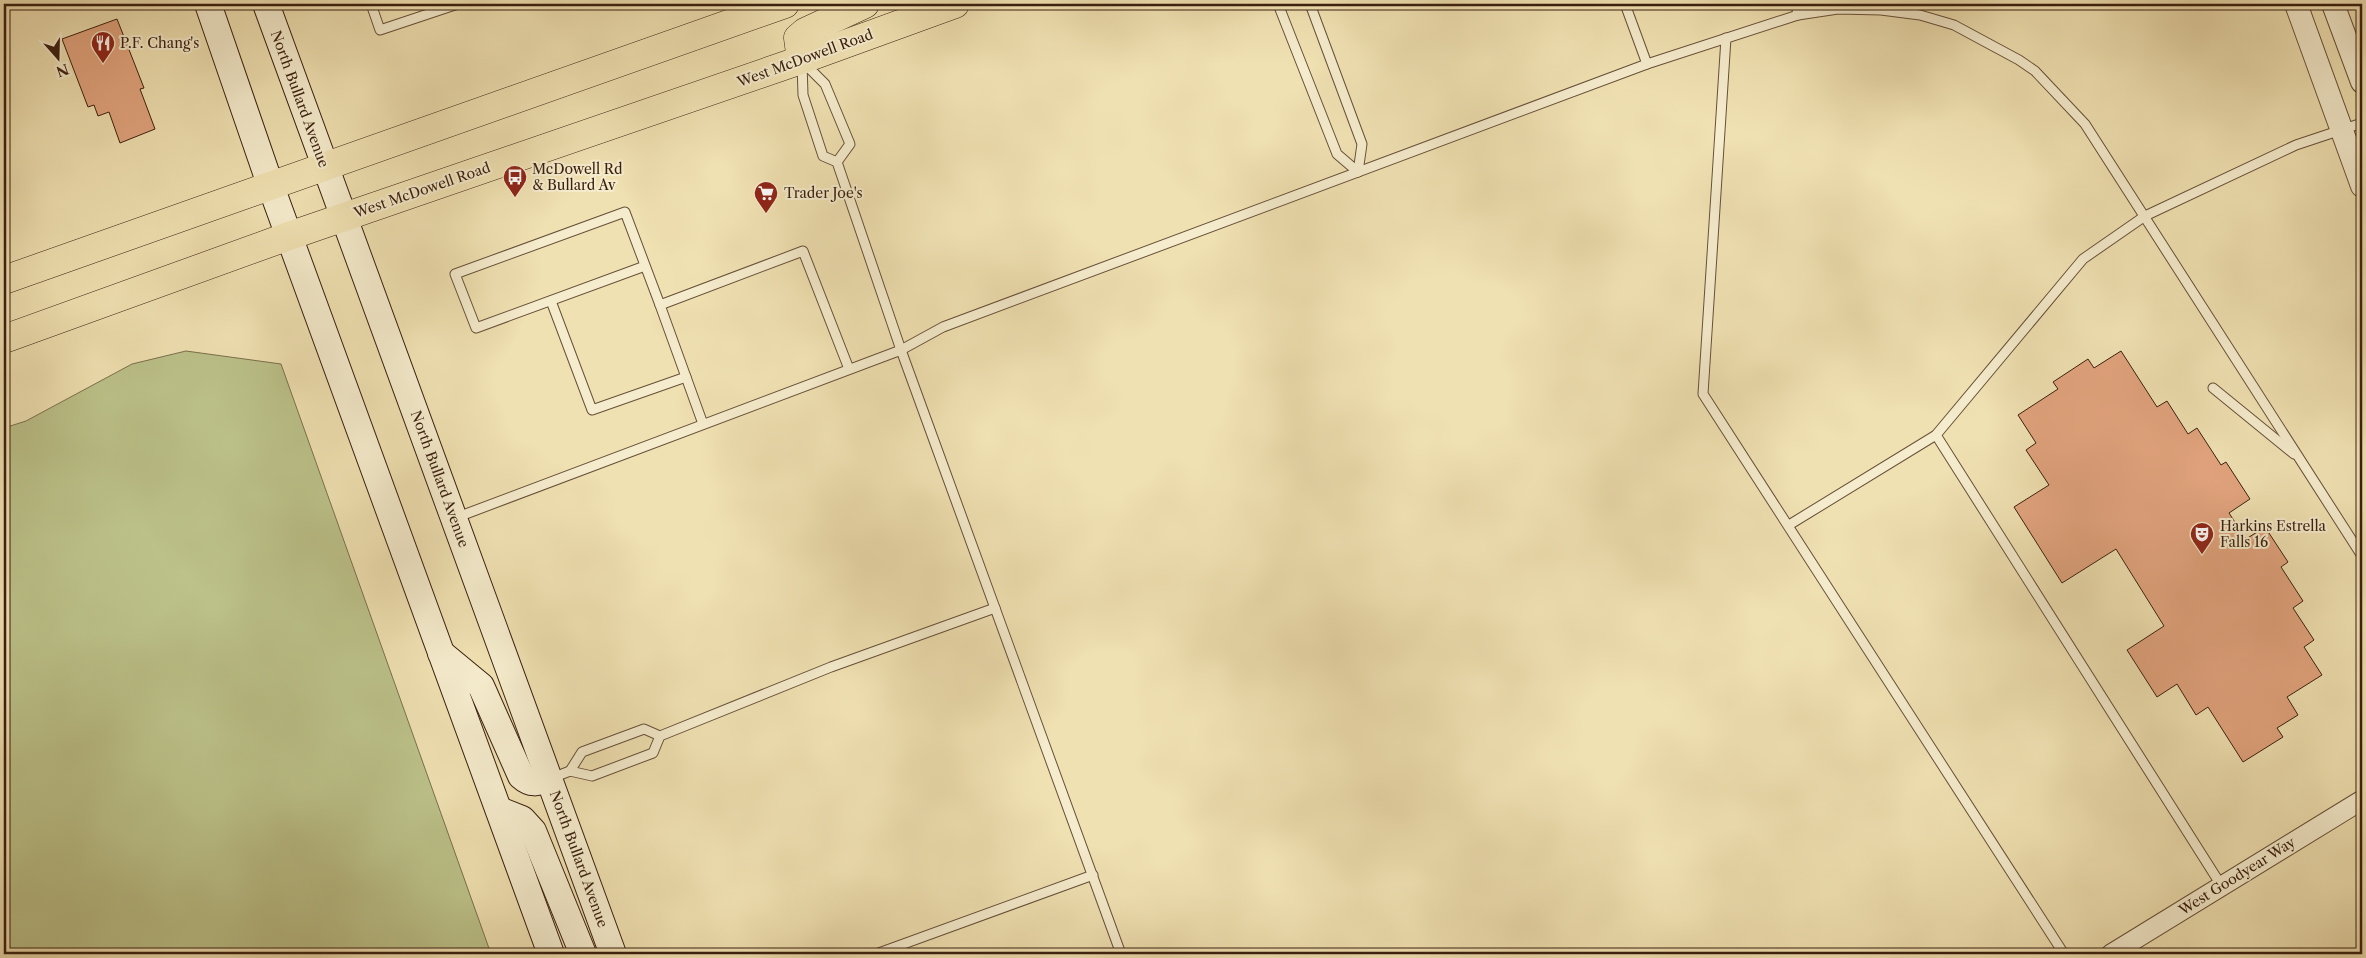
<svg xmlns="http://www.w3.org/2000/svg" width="2366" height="958" viewBox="0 0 2366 958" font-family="'Libre Caslon Text',serif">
  <rect width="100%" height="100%" fill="#f0e1b2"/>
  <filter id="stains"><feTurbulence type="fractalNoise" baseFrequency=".004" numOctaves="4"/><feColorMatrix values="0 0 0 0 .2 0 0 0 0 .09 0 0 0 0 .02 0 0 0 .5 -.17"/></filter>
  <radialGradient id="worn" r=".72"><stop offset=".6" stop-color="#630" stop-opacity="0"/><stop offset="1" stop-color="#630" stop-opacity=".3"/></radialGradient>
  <!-- green -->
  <polygon fill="#bcc28a" stroke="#7a704c" points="186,351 281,364 491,954 4,954 4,428 26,421 132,364"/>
  <!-- building -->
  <g fill="#e2a47e" stroke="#391f0f">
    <polygon points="117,19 144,88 140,89 155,129 120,143 109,112 98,116 94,105 88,107 62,39"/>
    <polygon points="2121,351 2157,407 2167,401 2188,434 2197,428 2221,465 2226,462 2250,499 2229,513 2246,539 2265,527 2288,562 2281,567 2303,601 2293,608 2314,640 2304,647 2322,675 2287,697 2298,715 2277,728 2283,737 2243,762 2208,707 2196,715 2177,684 2157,697 2127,650 2164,626 2116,549 2062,583 2014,507 2049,485 2026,450 2036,443 2018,415 2058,389 2053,382 2088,359 2094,368"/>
  </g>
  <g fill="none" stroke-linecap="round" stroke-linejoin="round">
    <!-- service casing -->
    <g stroke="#675038" stroke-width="11">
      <g id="service">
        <polyline points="371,4 380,30 458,4"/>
        <polyline points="1278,4 1337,154 1358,172"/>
        <polyline points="1310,4 1362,144 1358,172"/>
        <polyline points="1625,4 1647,64 1798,15 1838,9 1881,10 1920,15 1954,25 2019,60 2035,71 2085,124 2362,556"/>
        <polyline points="1796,4 1798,15"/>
        <polyline points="1726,38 1703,394 2064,954"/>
        <polyline points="802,63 803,95 823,156 837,162 901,350 943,327 1647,64"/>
        <polyline points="804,63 825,84 850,144 837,162"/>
        <polyline points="645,266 476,328 455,274 625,212 660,305"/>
        <polyline points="551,301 592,410 686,377"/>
        <polyline points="2213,388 2294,454"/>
        <polyline points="703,424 660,305 803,251 849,369"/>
        <polyline points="1936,435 2221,885"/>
        <polyline points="455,518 901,350 1121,954"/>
        <polyline points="1789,525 1936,435 2083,259 2145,216 2296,145 2362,123"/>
        <polyline points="570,771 582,752 644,729 660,736"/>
        <polyline points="552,778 570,771 592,776 653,753 660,736 831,667 995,608"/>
        <polyline points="876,954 1093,875"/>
      </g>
    </g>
    <!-- minor casing -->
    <g stroke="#675038" stroke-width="21">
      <polyline id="minor" points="2111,954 2362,800"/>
    </g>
    <!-- tertiary casing -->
    <g stroke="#675038" stroke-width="24">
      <g id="tertiary">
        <polyline points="2296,4 2362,186"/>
        <polyline points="2333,4 2362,82"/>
      </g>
    </g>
    <!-- secondary casing -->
    <g stroke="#391f0f" stroke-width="28">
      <g id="secondary">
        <polyline points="208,4 270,184 551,954"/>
        <polyline points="266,4 613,954"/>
        <path d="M 441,653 L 481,686 L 521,776 C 531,785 537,783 549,779"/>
        <polyline points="499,810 522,819 533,831 583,954"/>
      </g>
    </g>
    <!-- primary casing -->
    <g stroke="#391f0f" stroke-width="29">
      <g id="primary">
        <polyline points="801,60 798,38 805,32 865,4"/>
        <polyline points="4,280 785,4"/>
        <polyline points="4,339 289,236 801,60 955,4"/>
      </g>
    </g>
    <!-- service -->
    <use href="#service" stroke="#f5eccd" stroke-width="9"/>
    <!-- minor -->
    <use href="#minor" stroke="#f5eccd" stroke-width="19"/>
    <!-- tertiary -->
    <use href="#tertiary" stroke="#f5eccd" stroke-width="22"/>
    <!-- secondary -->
    <use href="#secondary" stroke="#f5eccd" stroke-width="26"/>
    <!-- primary -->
    <use href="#primary" stroke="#f0e1b2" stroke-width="28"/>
  </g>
  <!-- icons -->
  <defs>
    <g id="restaurant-pin" transform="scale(1.25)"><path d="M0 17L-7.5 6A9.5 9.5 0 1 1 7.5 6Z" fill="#8f2418" stroke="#f5eccd"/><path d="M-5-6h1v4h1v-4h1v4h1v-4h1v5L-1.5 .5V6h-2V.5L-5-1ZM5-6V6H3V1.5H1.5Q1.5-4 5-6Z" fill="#fff"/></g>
    <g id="bus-pin" transform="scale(1.25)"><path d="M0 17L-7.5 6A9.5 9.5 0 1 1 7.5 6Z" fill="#8f2418" stroke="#f5eccd"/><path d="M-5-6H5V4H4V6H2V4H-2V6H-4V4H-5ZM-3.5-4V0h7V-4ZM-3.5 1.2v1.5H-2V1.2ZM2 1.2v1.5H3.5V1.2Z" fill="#fff"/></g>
    <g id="supermarket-pin" transform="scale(1.25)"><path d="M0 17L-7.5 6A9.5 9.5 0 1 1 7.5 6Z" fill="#8f2418" stroke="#f5eccd"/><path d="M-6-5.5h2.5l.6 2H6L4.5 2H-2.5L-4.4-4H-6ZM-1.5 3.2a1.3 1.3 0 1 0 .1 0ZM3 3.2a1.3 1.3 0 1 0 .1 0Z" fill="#fff"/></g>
    <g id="theatre-pin" transform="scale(1.25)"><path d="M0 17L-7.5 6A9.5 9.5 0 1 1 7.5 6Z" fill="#8f2418" stroke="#f5eccd"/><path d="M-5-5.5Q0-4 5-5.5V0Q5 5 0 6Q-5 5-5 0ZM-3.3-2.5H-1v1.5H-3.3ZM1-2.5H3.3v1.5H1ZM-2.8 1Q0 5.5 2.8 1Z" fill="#fff"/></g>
  </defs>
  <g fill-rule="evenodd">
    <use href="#restaurant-pin" x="103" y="43"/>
    <use href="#bus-pin" x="515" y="177"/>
    <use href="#supermarket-pin" x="766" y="193"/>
    <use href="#theatre-pin" x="2202" y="534"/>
  </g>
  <g text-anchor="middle" stroke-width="4" stroke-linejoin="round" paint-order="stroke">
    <!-- poi labels -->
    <g font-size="14" fill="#391f0f" stroke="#f5eccd" text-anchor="start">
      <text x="120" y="48">P.F. Chang's</text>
      <text x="532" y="174">McDowell Rd<tspan x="532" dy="16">&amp; Bullard Av</tspan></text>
      <text x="784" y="198">Trader Joe's</text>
      <text x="2220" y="531">Harkins Estrella<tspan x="2220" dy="16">Falls 16</tspan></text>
    </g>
    <!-- street labels -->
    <g font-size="14" fill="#391f0f" stroke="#f5eccd">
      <text transform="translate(805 58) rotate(-20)" y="5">West McDowell Road</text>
      <text transform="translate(300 99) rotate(70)" y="5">North Bullard Avenue</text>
      <text transform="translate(422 190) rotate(-19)" y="5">West McDowell Road</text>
      <text transform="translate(440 479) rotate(70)" y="5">North Bullard Avenue</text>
      <text transform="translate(579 859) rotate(70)" y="5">North Bullard Avenue</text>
      <text transform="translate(2237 876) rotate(-32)" y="5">West Goodyear Way</text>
    </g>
  </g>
  <!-- margin -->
  <rect width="2366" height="958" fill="none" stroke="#f0e1b2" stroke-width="20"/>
  <rect x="5" y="5" width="2356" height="948" fill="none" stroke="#391f0f" stroke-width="2.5"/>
  <rect x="10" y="10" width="2346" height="938" fill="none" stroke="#391f0f"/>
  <!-- north arrow -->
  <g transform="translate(58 58) rotate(160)" stroke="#f5eccd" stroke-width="4" paint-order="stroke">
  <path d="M0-4L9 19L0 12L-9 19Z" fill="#391f0f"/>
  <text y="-8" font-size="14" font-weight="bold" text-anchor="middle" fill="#391f0f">N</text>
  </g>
  <rect width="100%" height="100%" filter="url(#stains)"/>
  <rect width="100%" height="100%" fill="url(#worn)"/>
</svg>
